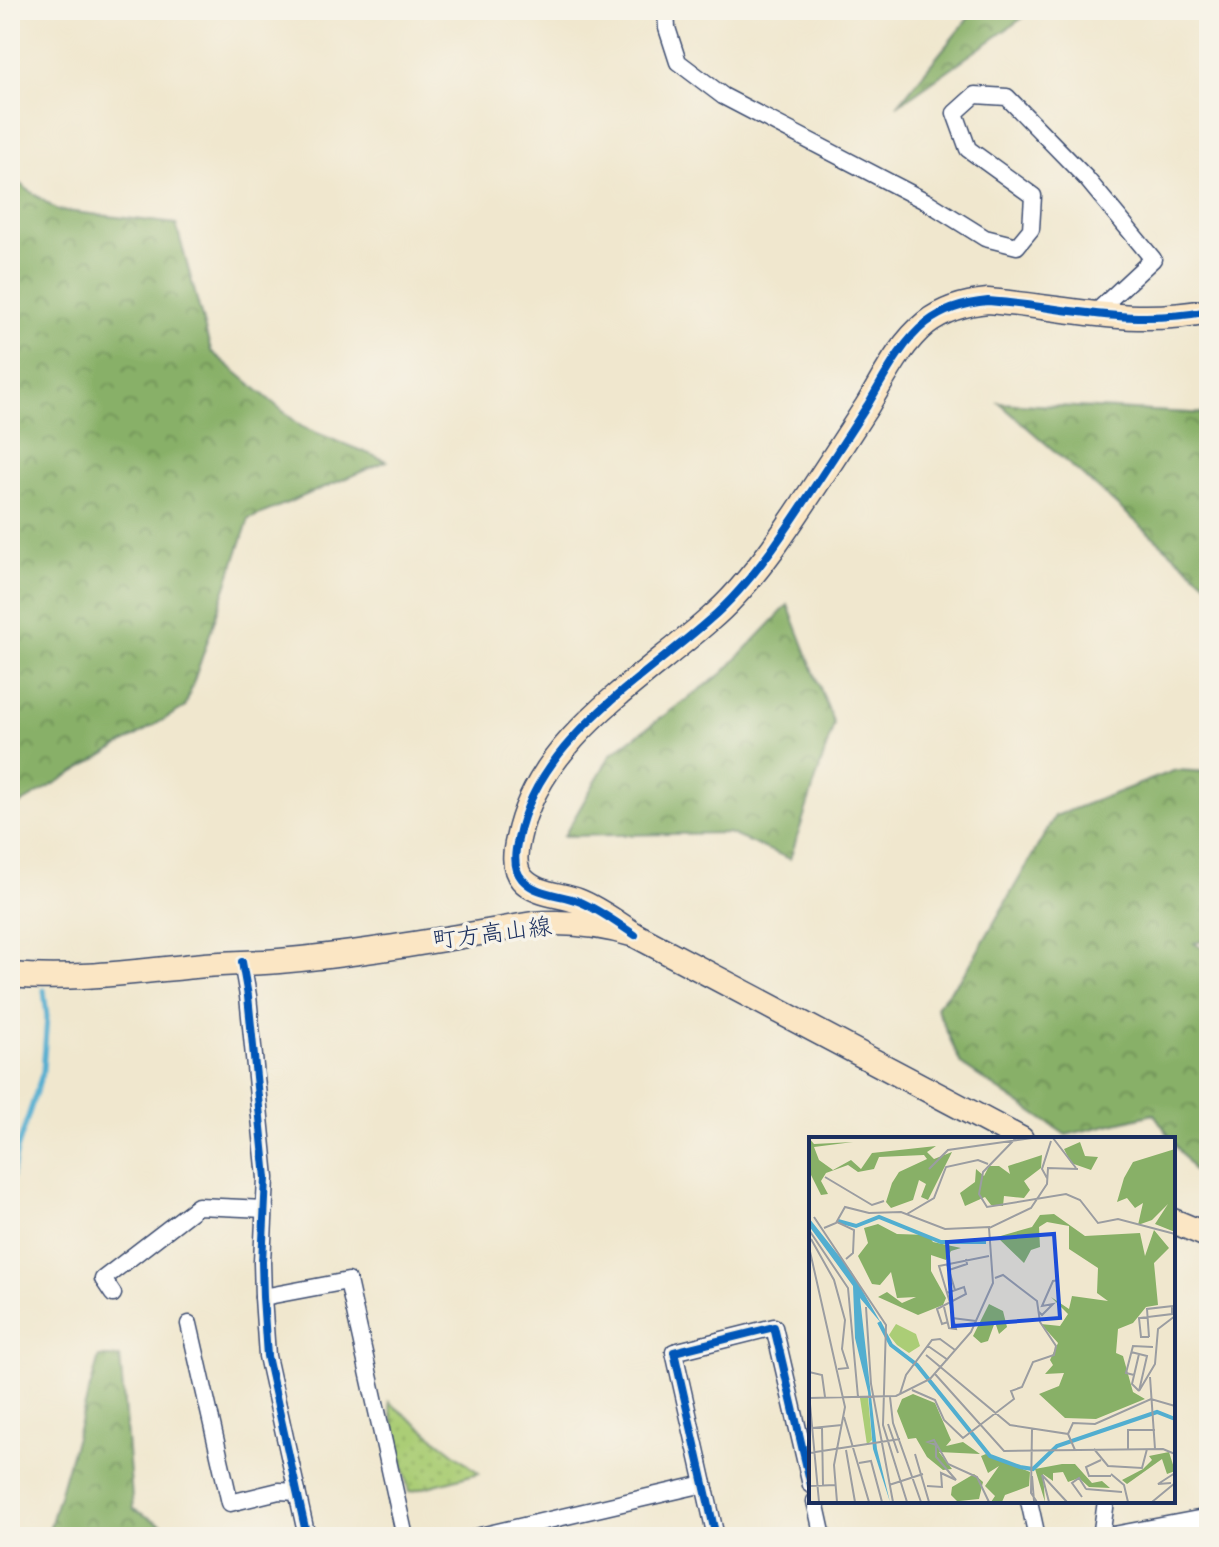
<svg xmlns="http://www.w3.org/2000/svg" width="1219" height="1547" viewBox="0 0 1219 1547" font-family="Sriracha,'Klee One',sans-serif">
  <defs>
    <pattern id="grass-dots" width="8" height="8" patternUnits="userSpaceOnUse" patternTransform="scale(2)"><rect width="8" height="8" fill="#abcd76"/><path d="M2 2h.1M6 6h.1" fill="none" stroke="#93b068" stroke-width="1.8" stroke-linecap="round"/></pattern>
    <pattern id="forest-crowns" width="20" height="18" patternUnits="userSpaceOnUse" patternTransform="scale(2)"><rect width="20" height="18" fill="#88b067"/><path d="M2 6a3 3 0 1 1 6 0M12 15a3 3 0 1 1 6 0" fill="none" stroke="#6e9058"/></pattern>
  </defs>
  <rect width="100%" height="100%" fill="#f7f3e8"/>
  <filter id="ink" filterUnits="userSpaceOnUse"><feTurbulence type="fractalNoise" baseFrequency=".0125" numOctaves="2"/><feDisplacementMap in="SourceGraphic" scale="16" xChannelSelector="R" yChannelSelector="G"/><feConvolveMatrix kernelMatrix="1 2 1 2 8 2 1 2 1" color-interpolation-filters="sRGB"/></filter>
  <filter id="wash" filterUnits="userSpaceOnUse"><feTurbulence type="fractalNoise" baseFrequency=".006" numOctaves="4" result="noise"/><feDisplacementMap in="SourceGraphic" scale="32" xChannelSelector="R" yChannelSelector="G"/><feGaussianBlur stdDeviation="1.8" result="paint"/><feColorMatrix in="noise" values="0 0 0 0 0 0 0 0 0 0 0 0 0 0 0 0 0 1.4 0 .05"/><feComposite in="paint" operator="in"/></filter>
  <g filter="url(#wash)">
    <rect width="100%" height="100%" fill="#f0e7ce"/>
    <!-- grass -->
    <polygon fill="url(#grass-dots)" stroke="#637e6a" stroke-width="2" points="389,1402 479,1473 409,1492"/>
    <!-- forest -->
    <g fill="url(#forest-crowns)" stroke="#527062" stroke-width="2">
      <polygon points="975,10 1034,10 897,106"/>
      <polygon points="10,177 57,210 176,224 211,351 302,427 387,461 249,519 185,707 10,810"/>
      <polygon points="999,403 1209,414 1209,585"/>
      <polygon points="788,605 834,724 790,859 728,833 564,836 611,754 723,673"/>
      <polygon points="1176,770 1209,772 1209,940 1194,943 1209,953 1209,1193 1154,1114 1066,1135 961,1064 936,1007 967,970 1055,816"/>
      <polygon points="99,1357 120,1357 133,1509 185,1537 47,1537"/>
    </g>
    <g fill="none" stroke-linecap="round" stroke-linejoin="round">
      <!-- stream -->
      <polyline stroke="#52aed0" stroke-width="5" points="10,1187 17,1150 43,1071 47,1017 44,990"/>
    </g>
  </g>
  <g filter="url(#ink)">
    <g fill="none" stroke-linecap="round" stroke-linejoin="round">
      <!-- street casing -->
      <g stroke="#3b4b6f" stroke-width="19">
        <g id="street">
          <polyline points="666,10 667,28 678,62 723,96 929,203 985,238 1017,246 1031,229 1033,196 968,149 955,113 975,95 1007,97 1086,178 1153,259 1093,315"/>
          <polyline points="242,962 248,996 266,1178 262,1262 263,1297 267,1356 307,1537"/>
          <polyline points="113,1294 103,1279 198,1206 265,1209"/>
          <polyline points="263,1297 348,1281 405,1537"/>
          <polyline points="189,1324 230,1503 279,1491 297,1492"/>
          <polyline points="815,1501 823,1537"/>
          <polyline points="1029,1501 1037,1537"/>
          <polyline points="476,1537 704,1484"/>
          <polyline points="716,1537 674,1352 774,1327 811,1485"/>
          <polyline points="1101,1537 1106,1501"/>
          <polyline points="1103,1537 1209,1517"/>
        </g>
      </g>
      <!-- secondary casing -->
      <g stroke="#3b4b6f" stroke-width="27">
        <g id="secondary">
          <path d="M 635,935 C 618,924 597,908 578,901 C 560,894 536,895 522,879 C 513,869 515,851 518,839 C 537,741 640,681 709,620 C 734,599 754,574 773,548 C 806,501 836,454 867,406 C 884,378 900,344 926,323 C 944,309 966,303 988,301 C 1066,307 1129,327 1209,311"/>
          <path d="M 10,975 C 75,981 140,971 205,965 C 230,963 254,963 279,961 C 364,954 449,938 533,924 C 569,921 602,925 635,935 L 1021,1139"/>
          <polyline points="1173,1221 1209,1236"/>
        </g>
      </g>
      <!-- street -->
      <use href="#street" stroke="#fff" stroke-width="16"/>
      <!-- secondary -->
      <use href="#secondary" stroke="#fbe6c4" stroke-width="24"/>
      <!-- cycleway casing -->
      <g stroke="#f7f3e8" stroke-width="13">
        <g id="cycleway">
          <path d="M 635,935 C 618,924 597,908 578,901 C 560,894 536,895 522,879 C 513,869 515,851 518,839 C 537,741 640,681 709,620 C 734,599 754,574 773,548 C 806,501 836,454 867,406 C 884,378 900,344 926,323 C 944,309 966,303 988,301 C 1066,307 1129,327 1209,311"/>
          <polyline points="242,962 248,996 266,1178 262,1262 263,1297 267,1356 307,1537"/>
          <polyline points="716,1537 674,1352 774,1327 811,1485"/>
        </g>
      </g>
      <!-- cycleway -->
      <use href="#cycleway" stroke="#0057b8" stroke-width="8"/>
    </g>
  </g>
  <g text-anchor="middle" stroke-width="7" stroke-linejoin="round" paint-order="stroke">
    <!-- street labels -->
    <g font-size="24" fill="#1b2f5e" stroke="#f7f3e8">
      <text transform="translate(492 933) rotate(-7)" y="8">町方高山線</text>
    </g>
  </g>
  <!-- overview -->
  <g transform="translate(809 1137)">
    <rect width="366" height="366" fill="#f0e7ce"/>
    <path d="M 51,261 L 59,261 L 63,303 L 58,308 Z" fill="#abcd76"/>
    <path d="M 0,1 L 5,7 L 44,5 L 5,10 L 10,23 L 24,33 L 42,23 L 52,32 L 63,16 L 127,9 L 118,15 L 125,22 L 143,15 L 119,63 L 112,60 L 117,47 L 110,43 L 104,63 L 82,71 L 77,65 L 83,46 L 90,35 L 118,22 L 115,18 L 70,20 L 65,32 L 49,35 L 39,28 L 17,36 L 12,44 L 19,57 L 12,58 L 0,34 ZM 271,5 L 276,19 L 289,20 L 282,33 L 262,26 L 255,12 ZM 366,12 L 366,95 L 346,87 L 359,67 L 343,83 L 329,88 L 334,66 L 326,71 L 318,61 L 308,65 L 315,41 L 324,25 ZM 233,18 L 232,31 L 215,44 L 221,53 L 215,61 L 195,59 L 194,69 L 182,68 L 176,60 L 156,69 L 151,56 L 166,45 L 167,32 L 175,39 L 180,29 L 190,29 L 201,37 L 199,29 ZM 245,77 L 276,99 L 331,96 L 336,119 L 345,93 L 360,111 L 345,126 L 349,168 L 337,170 L 324,186 L 309,192 L 307,216 L 314,219 L 324,255 L 336,262 L 287,282 L 256,281 L 230,257 L 250,249 L 255,236 L 236,237 L 244,228 L 241,223 L 249,206 L 232,187 L 251,189 L 259,177 L 242,160 L 260,172 L 263,159 L 299,164 L 288,156 L 289,131 L 260,112 L 260,89 L 238,85 L 230,90 L 231,110 L 222,113 L 215,126 L 188,100 L 223,90 L 231,78 ZM 69,87 L 88,97 L 119,98 L 124,105 L 152,111 L 142,114 L 137,123 L 122,118 L 122,134 L 137,161 L 134,168 L 109,178 L 69,160 L 78,155 L 93,166 L 107,160 L 88,161 L 82,135 L 71,148 L 63,147 L 49,119 L 59,106 L 55,91 ZM 180,167 L 194,174 L 198,190 L 190,197 L 186,185 L 179,204 L 172,206 L 164,199 ZM 104,257 L 126,266 L 142,303 L 137,309 L 154,305 L 171,317 L 130,315 L 143,332 L 134,333 L 118,320 L 107,301 L 99,302 L 88,274 L 93,262 ZM 360,315 L 366,334 L 358,337 L 353,322 L 318,347 L 313,343 L 334,332 L 343,323 L 340,319 ZM 177,317 L 221,335 L 220,349 L 196,358 L 193,365 L 182,365 L 186,359 L 176,349 L 190,329 L 179,336 L 172,319 ZM 253,327 L 266,327 L 283,346 L 293,344 L 301,351 L 280,350 L 270,341 L 259,345 L 254,335 L 244,336 L 244,344 L 234,337 L 236,365 L 226,332 ZM 165,337 L 174,345 L 170,362 L 140,365 L 148,364 L 142,358 L 143,350 Z" fill="#88b067"/>
    <path d="M 87,187 L 107,197 L 111,209 L 100,216 L 88,208 L 80,198 Z" fill="#abcd76"/>
    <path d="M 0,81 L 42,134 L 72,186 L 51,161 L 68,312 L 81,365 L 64,312 L 59,255 L 46,201 L 44,149 L 0,89 Z" fill="#52aed0"/>
    <path fill="none" stroke="#52aed0" stroke-width="4" d="M 29,84 L 47,89 L 70,80 L 132,105 L 177,105M 70,185 L 82,208 L 108,228 L 181,319 L 211,330 L 224,332 L 248,309 L 348,275 L 366,282"/>
    <path fill="none" stroke="#9b9da1" stroke-width="2" d="M 207,1 L 174,35 L 170,57 L 178,70 L 257,57 L 271,63 L 289,86 L 309,82 L 366,97M 244,1 L 267,31M 120,32 L 139,13 L 223,1M 16,40 L 63,68 L 75,64M 238,41 L 233,32 L 242,4M 98,77 L 125,61 L 137,30 L 169,23 L 179,27M 5,80 L 77,188 L 74,288 L 98,365M 28,85 L 45,93 L 44,116 L 37,122M 15,91 L 27,86 L 36,70 L 60,76 L 92,75 L 136,92 L 181,90M 0,93 L 39,151 L 49,260M 2,102 L 25,143 L 36,183 L 33,212 L 39,231 L 29,232M 0,110 L 36,270 L 25,328 L 28,365M 138,127 L 146,153M 140,133 L 158,127 L 157,122M 138,156 L 155,150 L 157,157 L 128,172 L 133,187 L 139,185M 57,170 L 62,247 L 84,365M 135,170 L 140,191 L 147,192 L 144,181M 230,175 L 233,178 L 244,167 L 233,169 L 244,144 L 250,143M 144,176 L 130,129 L 180,119M 143,181 L 167,184M 340,200 L 332,200 L 330,181 L 363,177 L 363,169M 340,200 L 338,172 L 364,169M 119,209 L 139,223M 322,215 L 338,219 L 330,254M 117,218 L 201,288 L 259,297 L 266,313M 0,235 L 13,238 L 16,260M 126,237 L 195,314 L 354,312 L 366,317M 325,238 L 317,236 L 324,209 L 344,210M 341,240 L 346,312M 103,253 L 126,263 L 135,283 L 154,301 L 205,262 L 202,254 L 213,250 L 224,225 L 245,218 L 247,209 L 231,185 L 228,164 L 194,138 L 186,141M 330,254 L 346,227 L 349,192 L 366,179M 330,254 L 323,247 L 330,217M 0,256 L 10,365M 91,257 L 97,238 L 123,203 L 131,202 L 146,213M 81,260 L 84,286 L 112,365M 0,261 L 87,259 L 121,242 L 162,195 L 184,146 L 180,91 L 222,71 L 238,47 L 239,31 L 269,32M 35,280 L 60,365M 79,287 L 89,316M 13,290 L 14,349M 3,291 L 33,288M 223,292 L 222,356 L 228,365M 259,297 L 264,286 L 286,287 L 342,262 L 366,269M 285,312 L 299,329 L 333,331 L 338,312M 319,312 L 319,293 L 346,293M 37,313 L 46,365M 0,316 L 91,302M 106,317 L 120,365M 292,323 L 277,330 L 280,339 L 302,339M 50,326 L 62,324 L 73,365M 302,337 L 315,348 L 319,365M 223,339 L 225,364M 362,346 L 349,347 L 366,336M 80,348 L 114,337M 0,349 L 27,348M 118,349 L 133,350 L 132,336 L 147,343 L 127,320 L 127,308 L 119,305 L 125,303 L 139,327 L 168,340 L 180,365M 277,352 L 313,355M 273,360 L 263,346 L 270,341 L 277,352M 240,365 L 233,338 L 258,365M 343,365 L 366,346"/>
    <path fill="#1d4ed8" fill-opacity="0.15" stroke="#1d4ed8" stroke-width="4" d="M 245,97 L 251,181 L 144,189 L 138,105 Z"/>
    <rect width="366" height="366" fill="none" stroke="#1b2f5e" stroke-width="4"/>
  </g>
  <!-- margin -->
  <rect width="1219" height="1547" fill="none" stroke="#f7f3e8" stroke-width="40"/>
</svg>
